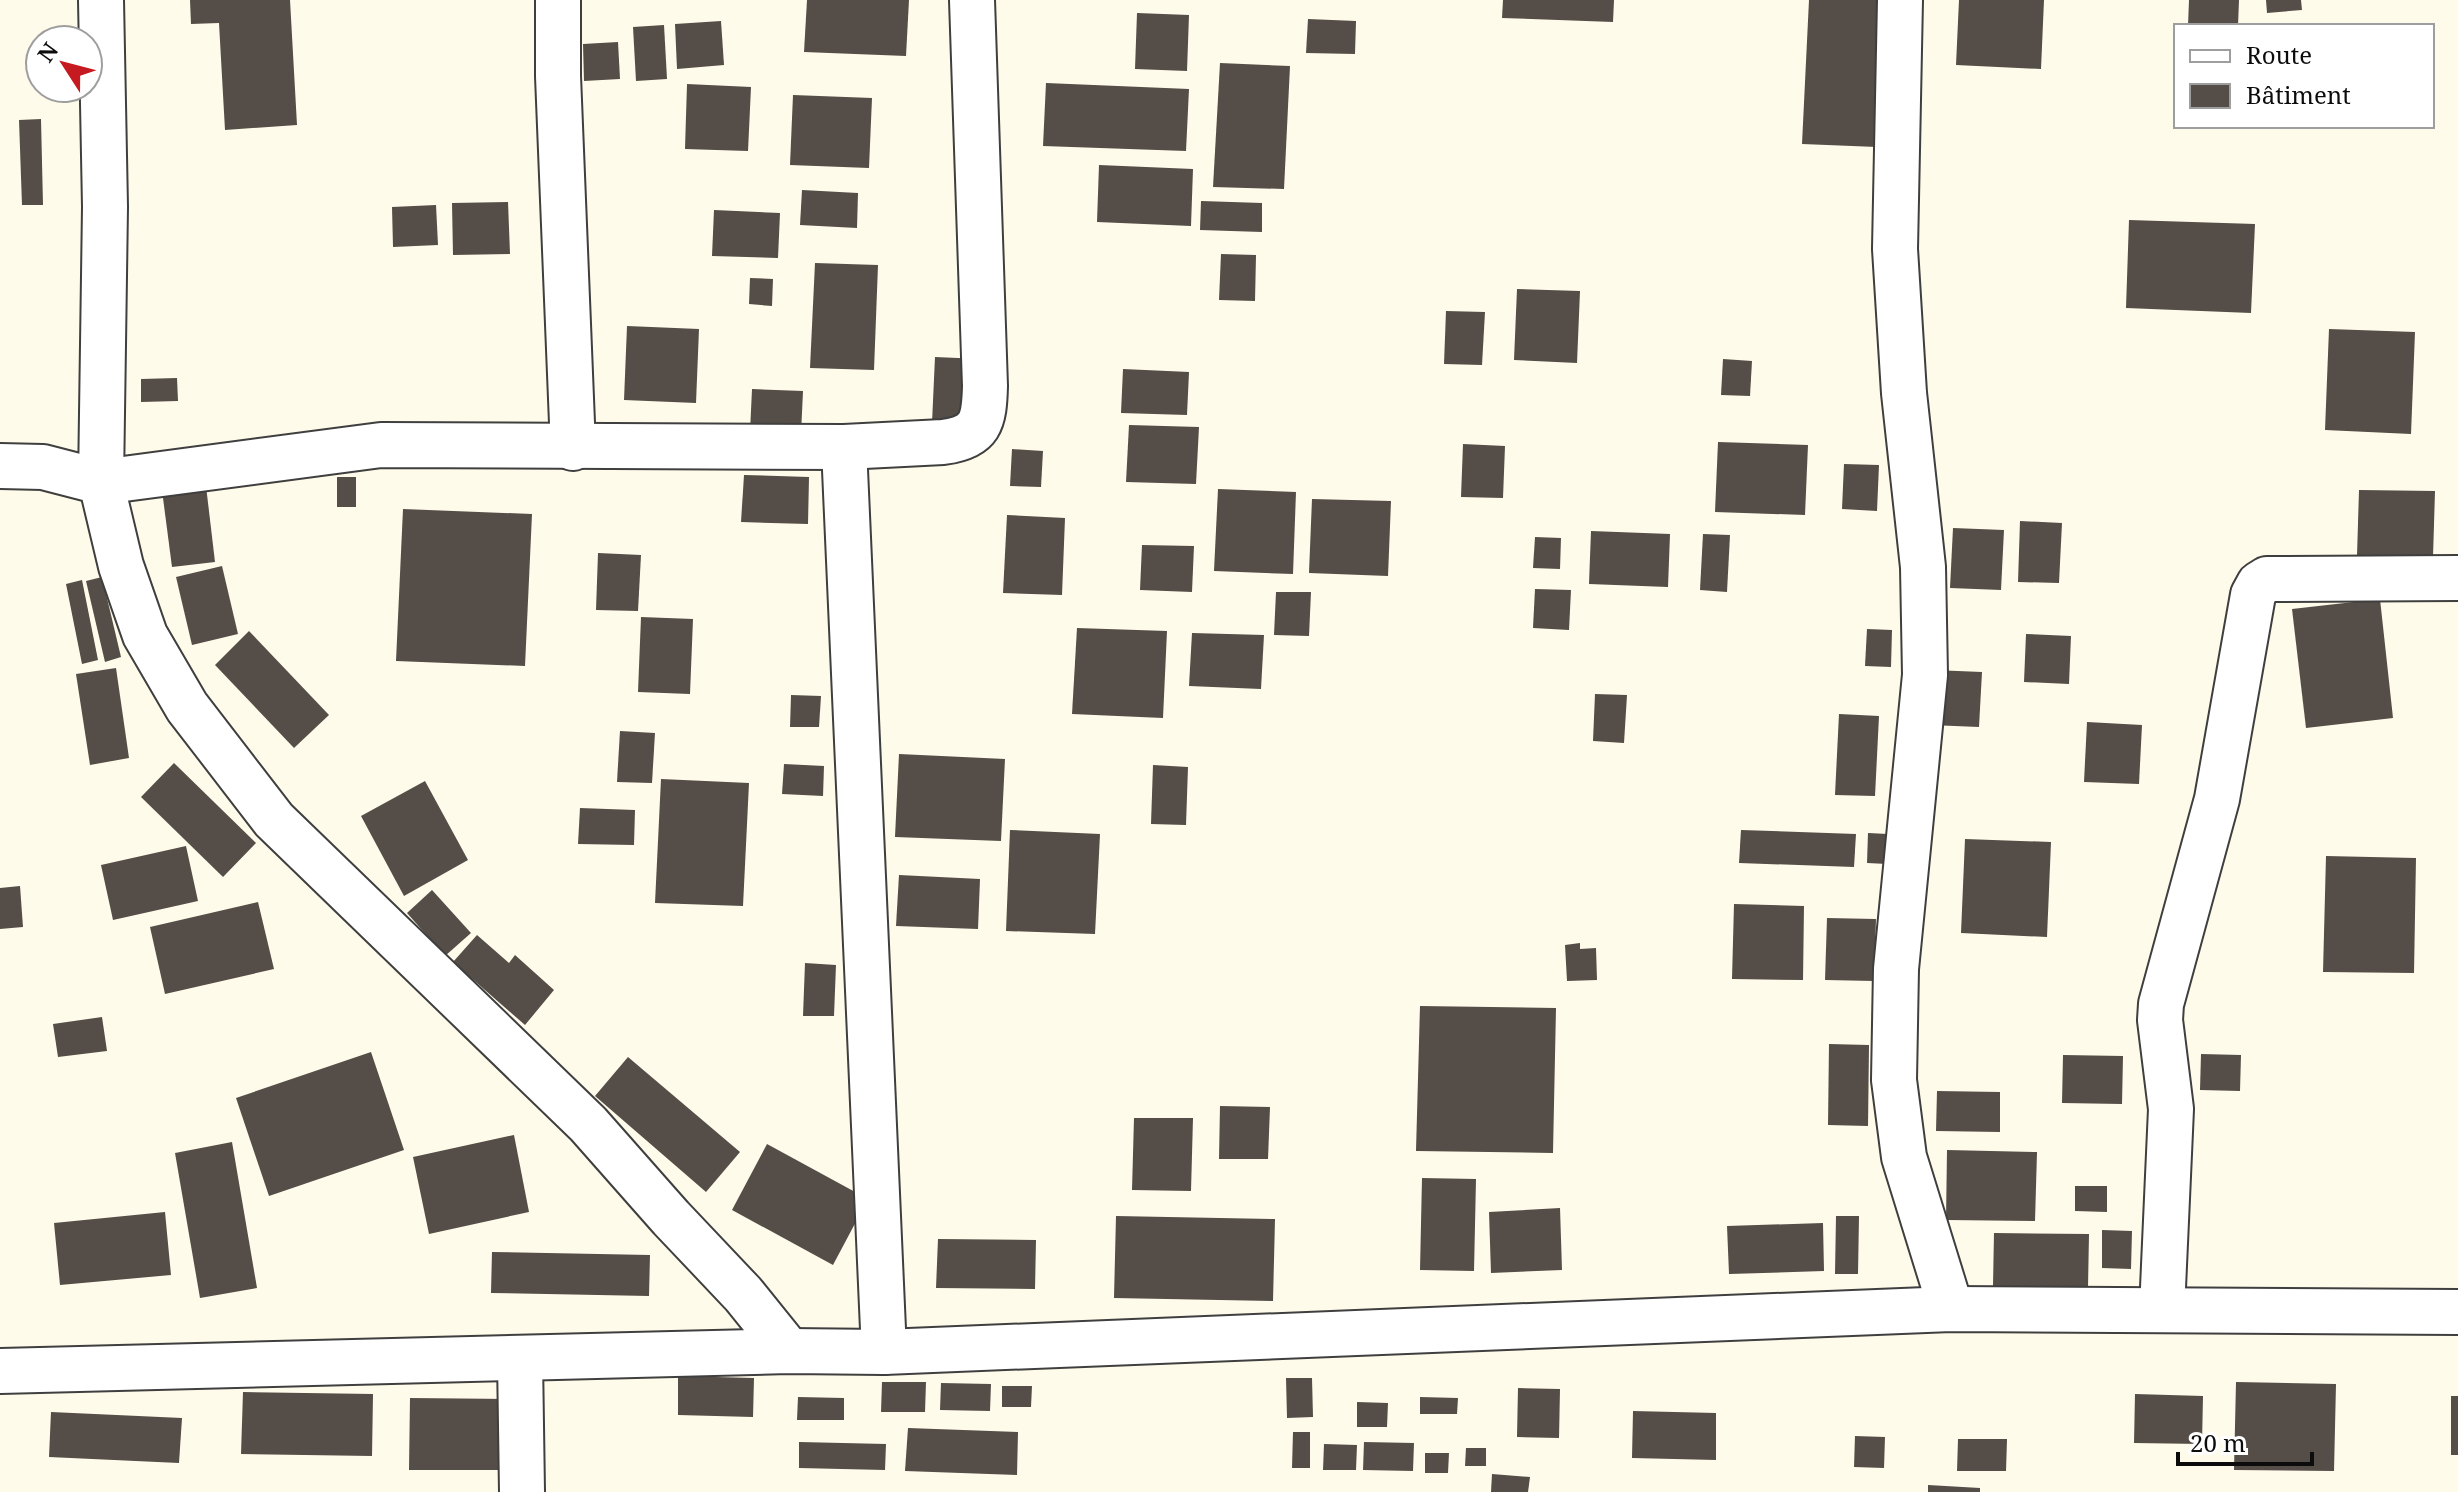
<svg xmlns="http://www.w3.org/2000/svg" width="2458" height="1492" viewBox="0 0 2458 1492" font-family="'Noto Serif',serif">
  <rect width="100%" height="100%" fill="#fffbea"/>
  <!-- building -->
  <g fill="#554d47">
    <polygon points="190,0 290,0 297,125 225,130 219,23 191,24"/>
    <polygon points="807,0 909,0 906,56 804,52"/>
    <polygon points="1503,0 1614,0 1613,22 1502,18"/>
    <polygon points="1809,0 1883,0 1877,147 1802,144"/>
    <polygon points="1959,0 2044,0 2041,69 1956,65"/>
    <polygon points="2189,0 2239,0 2238,26 2188,26"/>
    <polygon points="2266,0 2301,0 2302,10 2267,13"/>
    <polygon points="1137,13 1189,15 1187,71 1135,69"/>
    <polygon points="1308,19 1356,21 1355,54 1306,53"/>
    <polygon points="721,21 724,65 677,69 675,24"/>
    <polygon points="664,25 667,79 636,81 633,27"/>
    <polygon points="618,42 620,79 584,81 583,44"/>
    <polygon points="1220,63 1290,66 1284,189 1213,187"/>
    <polygon points="1046,83 1189,89 1186,151 1043,146"/>
    <polygon points="687,84 751,87 748,151 685,149"/>
    <polygon points="793,95 872,98 869,168 790,165"/>
    <polygon points="41,119 43,205 22,205 19,120"/>
    <polygon points="1099,165 1193,169 1191,226 1097,222"/>
    <polygon points="802,190 858,193 857,228 800,225"/>
    <polygon points="1201,201 1262,203 1262,232 1200,230"/>
    <polygon points="508,202 510,254 453,255 452,203"/>
    <polygon points="436,205 438,245 393,247 392,207"/>
    <polygon points="714,210 780,213 778,258 712,256"/>
    <polygon points="2129,220 2255,224 2251,313 2126,308"/>
    <polygon points="1221,254 1256,255 1255,301 1219,300"/>
    <polygon points="815,263 878,265 874,370 810,368"/>
    <polygon points="750,278 773,279 772,306 749,304"/>
    <polygon points="1517,289 1580,291 1577,363 1514,360"/>
    <polygon points="1446,311 1485,312 1482,365 1444,364"/>
    <polygon points="627,326 699,329 696,403 624,400"/>
    <polygon points="2329,329 2415,332 2411,434 2325,430"/>
    <polygon points="935,357 981,359 978,425 932,423"/>
    <polygon points="1723,359 1752,361 1750,396 1721,395"/>
    <polygon points="1123,369 1189,372 1187,415 1121,413"/>
    <polygon points="177,378 178,401 141,402 141,379"/>
    <polygon points="752,389 803,391 801,434 750,432"/>
    <polygon points="1129,425 1199,427 1196,484 1126,482"/>
    <polygon points="1718,442 1808,445 1805,515 1715,512"/>
    <polygon points="1463,444 1505,446 1503,498 1461,497"/>
    <polygon points="1012,449 1043,451 1041,487 1010,486"/>
    <polygon points="1844,464 1879,465 1877,511 1842,509"/>
    <polygon points="204,469 215,562 172,567 160,475"/>
    <polygon points="744,475 809,477 808,524 741,522"/>
    <rect x="337" y="477" width="19" height="30"/>
    <polygon points="1218,489 1296,492 1293,574 1214,571"/>
    <polygon points="2359,490 2435,491 2433,557 2357,556"/>
    <polygon points="1312,499 1391,501 1388,576 1309,573"/>
    <polygon points="403,509 532,514 525,666 396,661"/>
    <polygon points="1007,515 1065,518 1062,595 1003,593"/>
    <polygon points="2020,521 2062,523 2059,583 2018,582"/>
    <polygon points="1953,528 2004,530 2001,590 1950,588"/>
    <polygon points="1591,531 1670,534 1668,587 1589,584"/>
    <polygon points="1703,534 1730,535 1727,592 1700,590"/>
    <polygon points="1535,537 1561,538 1560,569 1533,568"/>
    <polygon points="1142,545 1194,546 1192,592 1140,590"/>
    <polygon points="598,553 641,555 638,611 596,610"/>
    <polygon points="222,566 238,634 192,645 176,577"/>
    <polygon points="102,577 121,657 105,662 86,581"/>
    <polygon points="82,580 98,660 82,664 66,584"/>
    <polygon points="1535,589 1571,590 1569,630 1533,628"/>
    <polygon points="1276,592 1311,592 1309,636 1274,635"/>
    <polygon points="2380,599 2393,718 2306,728 2292,609"/>
    <polygon points="641,617 693,619 690,694 638,692"/>
    <polygon points="1077,628 1167,631 1163,718 1072,714"/>
    <polygon points="1867,629 1892,630 1891,667 1865,666"/>
    <polygon points="249,631 329,715 294,748 215,665"/>
    <polygon points="1192,633 1264,635 1261,689 1189,686"/>
    <polygon points="2026,634 2071,636 2069,684 2024,682"/>
    <polygon points="116,668 129,758 90,765 76,674"/>
    <polygon points="1933,670 1982,672 1979,727 1930,725"/>
    <polygon points="1595,694 1627,695 1624,743 1593,741"/>
    <polygon points="791,695 821,696 819,727 790,727"/>
    <polygon points="1839,714 1879,716 1875,796 1835,795"/>
    <polygon points="2087,722 2142,725 2139,784 2084,782"/>
    <polygon points="620,731 655,733 652,783 617,782"/>
    <polygon points="899,754 1005,759 1001,841 895,837"/>
    <polygon points="174,763 256,843 223,877 141,797"/>
    <polygon points="784,764 824,766 823,796 782,794"/>
    <polygon points="1153,765 1188,767 1186,825 1151,824"/>
    <polygon points="661,779 749,783 743,906 655,903"/>
    <polygon points="425,781 468,860 404,896 361,816"/>
    <polygon points="580,808 635,810 634,845 578,844"/>
    <polygon points="1010,830 1100,834 1095,934 1006,931"/>
    <polygon points="1741,830 1856,834 1854,867 1739,863"/>
    <polygon points="1868,833 1888,834 1887,864 1867,863"/>
    <polygon points="1965,839 2051,842 2047,937 1961,933"/>
    <polygon points="186,846 198,901 113,920 101,865"/>
    <polygon points="2326,856 2416,858 2414,973 2323,972"/>
    <polygon points="899,875 980,879 978,929 896,926"/>
    <polygon points="20,886 23,927 0,929 0,888"/>
    <polygon points="432,890 471,933 445,956 407,913"/>
    <polygon points="258,902 274,969 165,994 150,927"/>
    <polygon points="1734,904 1804,906 1803,980 1732,979"/>
    <polygon points="1827,918 1876,919 1874,981 1825,980"/>
    <polygon points="477,935 509,963 515,955 554,990 525,1025 453,962"/>
    <polygon points="1580,943 1580,949 1596,948 1597,980 1567,981 1565,945"/>
    <polygon points="805,963 836,965 834,1016 803,1016"/>
    <polygon points="1420,1006 1556,1008 1553,1153 1416,1151"/>
    <polygon points="102,1017 107,1051 58,1057 53,1024"/>
    <polygon points="1829,1044 1869,1045 1868,1126 1828,1125"/>
    <polygon points="371,1052 404,1150 269,1196 236,1098"/>
    <polygon points="2201,1054 2241,1055 2240,1091 2200,1090"/>
    <polygon points="2063,1055 2123,1056 2122,1104 2062,1103"/>
    <polygon points="628,1057 740,1152 706,1192 595,1096"/>
    <polygon points="1937,1091 2000,1092 2000,1132 1936,1131"/>
    <polygon points="1220,1106 1270,1107 1268,1159 1219,1159"/>
    <polygon points="1134,1118 1193,1118 1191,1191 1132,1190"/>
    <polygon points="514,1135 529,1212 429,1234 413,1157"/>
    <polygon points="232,1142 257,1288 200,1298 175,1153"/>
    <polygon points="767,1144 868,1199 833,1265 732,1210"/>
    <polygon points="1947,1150 2037,1152 2035,1221 1946,1220"/>
    <polygon points="1422,1178 1476,1179 1474,1271 1420,1270"/>
    <polygon points="2075,1186 2107,1186 2107,1212 2075,1211"/>
    <polygon points="1560,1208 1562,1270 1491,1273 1489,1212"/>
    <polygon points="165,1212 171,1275 60,1285 54,1223"/>
    <polygon points="1116,1216 1275,1219 1273,1301 1114,1298"/>
    <polygon points="1836,1216 1859,1216 1858,1274 1835,1274"/>
    <polygon points="1823,1223 1824,1271 1729,1274 1727,1226"/>
    <polygon points="2102,1230 2132,1231 2131,1269 2102,1268"/>
    <polygon points="1994,1233 2089,1234 2088,1288 1993,1286"/>
    <polygon points="938,1239 1036,1240 1035,1289 936,1288"/>
    <polygon points="492,1252 650,1255 649,1296 491,1293"/>
    <polygon points="678,1376 754,1378 753,1417 678,1415"/>
    <polygon points="1286,1378 1312,1378 1313,1417 1287,1418"/>
    <polygon points="882,1382 926,1382 925,1412 881,1412"/>
    <polygon points="2236,1382 2336,1384 2334,1471 2234,1470"/>
    <polygon points="941,1383 991,1384 990,1411 940,1410"/>
    <polygon points="1002,1386 1032,1386 1031,1407 1002,1407"/>
    <polygon points="1518,1388 1560,1389 1559,1438 1517,1437"/>
    <polygon points="243,1392 373,1394 372,1456 241,1454"/>
    <polygon points="2135,1394 2203,1396 2202,1444 2134,1443"/>
    <rect x="2451" y="1396" width="7" height="59"/>
    <polygon points="798,1397 844,1398 844,1420 797,1420"/>
    <polygon points="1420,1397 1458,1398 1457,1414 1420,1414"/>
    <polygon points="410,1398 515,1399 514,1470 409,1470"/>
    <polygon points="1357,1402 1388,1403 1387,1427 1357,1427"/>
    <polygon points="1633,1411 1716,1413 1716,1460 1632,1458"/>
    <polygon points="51,1412 182,1418 179,1463 49,1457"/>
    <polygon points="908,1428 1018,1432 1017,1475 905,1471"/>
    <polygon points="1293,1432 1310,1432 1310,1468 1292,1468"/>
    <polygon points="1855,1436 1885,1437 1884,1468 1854,1467"/>
    <polygon points="1958,1439 2007,1439 2006,1471 1957,1471"/>
    <polygon points="799,1442 886,1444 885,1470 799,1468"/>
    <polygon points="1364,1442 1414,1443 1413,1471 1363,1470"/>
    <polygon points="1324,1444 1357,1445 1356,1470 1323,1470"/>
    <polygon points="1466,1448 1486,1448 1486,1466 1465,1466"/>
    <polygon points="1425,1453 1449,1453 1448,1473 1425,1473"/>
    <polygon points="1492,1474 1530,1477 1528,1492 1491,1492"/>
    <polygon points="1928,1485 1980,1488 1980,1492 1928,1492"/>
  </g>
  <g fill="none" stroke-linecap="round" stroke-linejoin="round">
    <!-- minor casing -->
    <g stroke="#3f3f3f" stroke-width="48">
      <g id="minor">
        <polyline points="101,0 105,207 101,482 121,566 145,635 187,707 274,820 588,1124 671,1218 743,1294 789,1351"/>
        <polyline points="558,0 558,76 573,448"/>
        <polyline points="1900,0 1895,249 1904,393 1923,567 1925,675 1896,969 1894,1080 1904,1157 1951,1309"/>
        <polyline points="844,447 884,1352"/>
        <path d="M 0,466 L 43,467 L 101,482 L 381,445 L 844,447 L 943,442 C 981,437 984,422 985,386 L 972,0"/>
        <polyline points="2162,1310 2171,1109 2160,1020 2161,1004 2217,799 2253,595 2259,584 2267,579 2458,578"/>
        <polyline points="520,1359 522,1492"/>
        <polyline points="0,1371 789,1351 884,1352 1951,1309 2458,1312"/>
      </g>
    </g>
    <!-- minor -->
    <use href="#minor" stroke="#fff" stroke-width="44"/>
  </g>
  <!-- legend -->
  <rect x="2174" y="24" width="260" height="104" fill="#ffffff" stroke="#9e9e9e" stroke-width="2"/>
  <rect x="2190" y="50" width="40" height="12" fill="#ffffff" stroke="#9e9e9e" stroke-width="2"/>
  <text x="2246" y="64" font-size="24" fill="#0c0c0c">Route</text>
  <rect x="2190" y="84" width="40" height="24" fill="#554d47" stroke="#9e9e9e" stroke-width="2"/>
  <text x="2246" y="104" font-size="24" fill="#0c0c0c">Bâtiment</text>
  <!-- north arrow -->
  <g transform="translate(64 64) rotate(306)"><circle r="38" fill="#ffffff" stroke="#9e9e9e" stroke-width="2"/>
  <path d="M0-6L14 30L0 20L-14 30Z" fill="#c51a1f"/>
  <text y="-12" font-size="22" font-weight="bold" text-anchor="middle" fill="#0c0c0c">N</text>
  </g>
  <!-- scale -->
  <path d="M2178 1452v12h134v-12" fill="none" stroke="#0c0c0c" stroke-width="4"/>
  <text x="2190" y="1452" font-size="24" fill="#0c0c0c" stroke="#ffffff" stroke-width="6" paint-order="stroke">20 m</text>
</svg>
